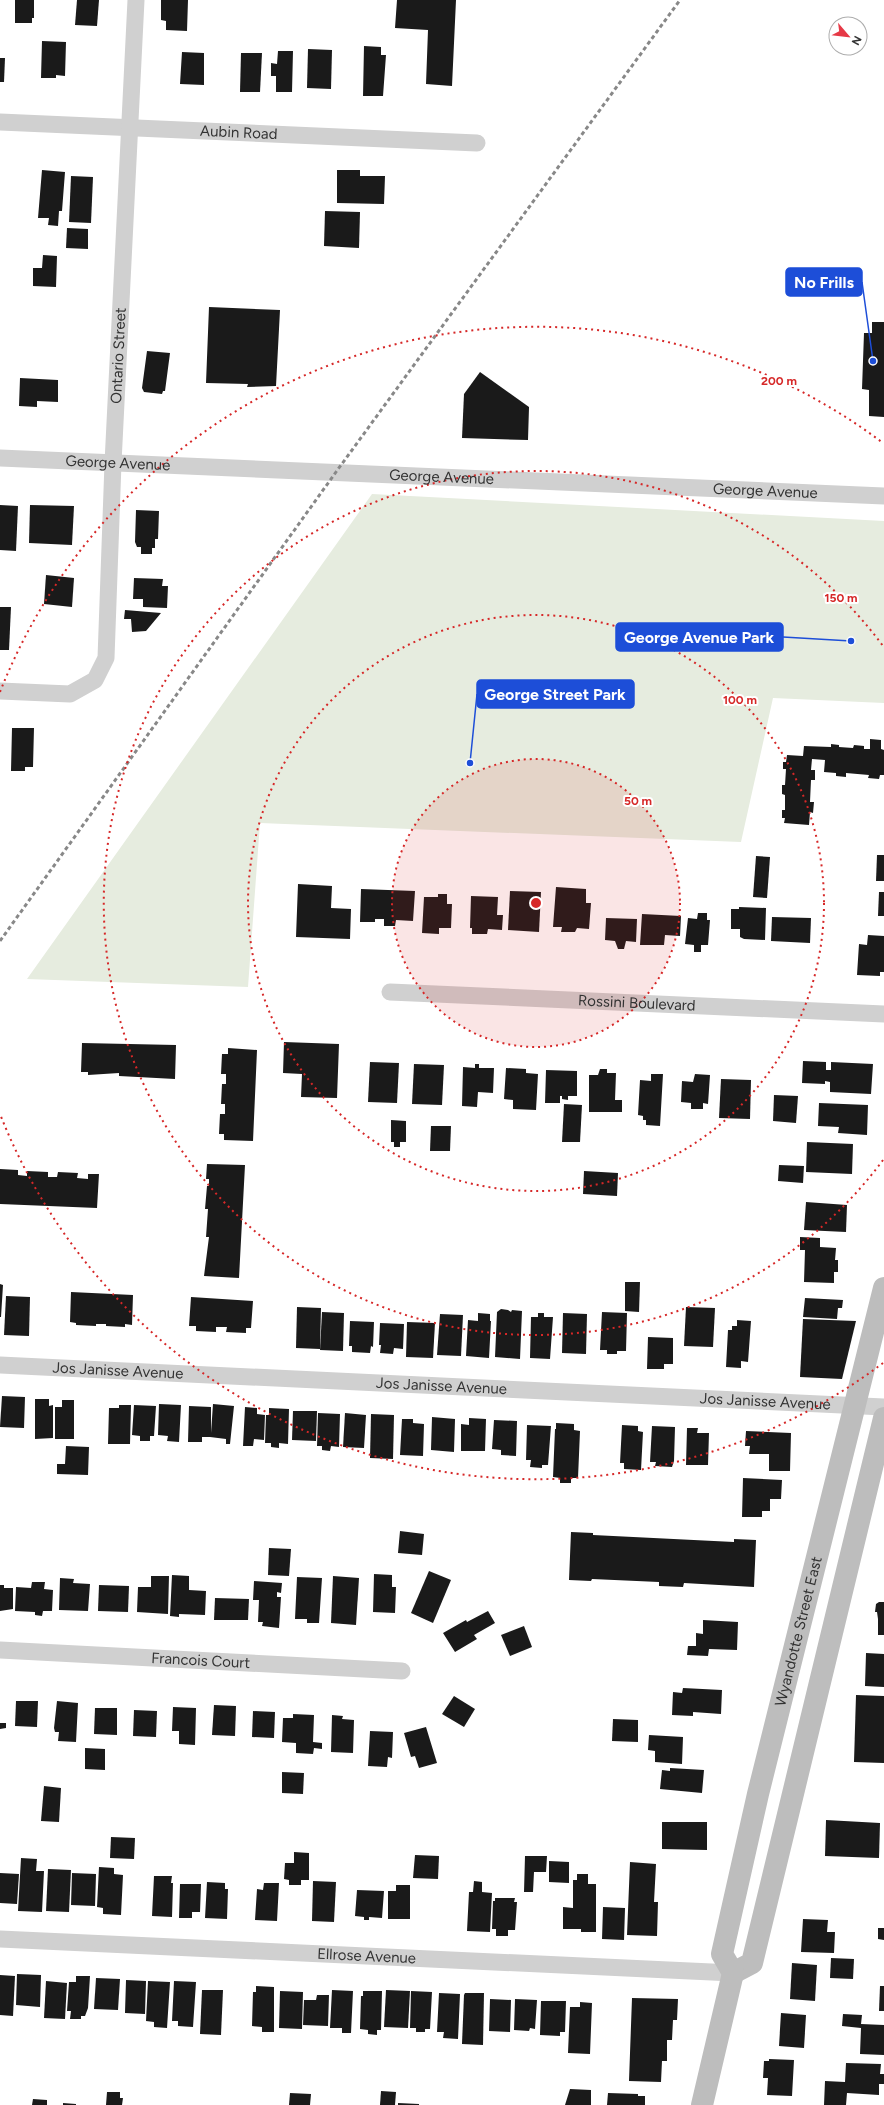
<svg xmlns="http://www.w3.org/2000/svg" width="884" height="2105" viewBox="0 0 884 2105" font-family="Figtree,sans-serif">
  <rect width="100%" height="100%" fill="#fff"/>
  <!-- green -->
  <polygon fill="#e6ecdf" points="372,494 884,521 884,703 773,698 741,842 260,823 248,987 27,979"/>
  <!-- building -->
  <g fill="#1a1a1a">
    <polygon points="15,0 34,0 34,18 32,18 32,23 15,23"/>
    <polygon points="77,0 99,0 97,26 75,25"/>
    <polygon points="161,0 188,0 187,31 166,30 166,21 161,20"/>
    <polygon points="397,0 456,0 452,86 426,84 428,30 395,28"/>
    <polygon points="42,41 66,42 65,76 56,75 56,78 41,78"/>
    <polygon points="364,46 381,47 381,55 386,55 383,96 363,96"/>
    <polygon points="308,49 332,50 331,89 307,88"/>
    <polygon points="278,51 293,51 292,92 276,92 276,76 271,76 271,63 277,64"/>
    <polygon points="182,52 204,53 204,85 180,84"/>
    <polygon points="241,53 262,53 260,92 240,92"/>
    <polygon points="0,58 5,58 4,82 0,82"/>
    <polygon points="42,170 65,172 62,211 59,211 58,226 48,225 49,218 38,218"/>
    <polygon points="337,170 360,170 360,176 385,176 384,204 337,203"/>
    <polygon points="71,176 93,177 91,223 69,222"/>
    <polygon points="325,211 360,212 359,248 324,246"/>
    <polygon points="67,228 88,229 88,249 66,248"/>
    <polygon points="43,255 57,256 56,287 33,286 33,268 42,268"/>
    <polygon points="209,307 280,310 276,386 247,387 248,384 206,383"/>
    <polygon points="872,322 884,322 884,417 869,416 869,390 862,389 864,333 872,333"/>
    <polygon points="147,351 170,353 165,391 163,391 162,394 144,392 142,388"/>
    <polygon points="480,372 529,407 528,440 462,438 464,394"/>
    <polygon points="20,378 58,380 58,402 37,401 37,407 19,406"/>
    <polygon points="0,505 18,506 16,551 0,550"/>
    <polygon points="30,505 74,506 72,545 29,543"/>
    <polygon points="136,510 159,511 158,539 155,539 155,548 152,548 152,554 141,554 141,547 137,547 135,542"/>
    <polygon points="46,575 74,578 72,607 44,604"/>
    <polygon points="134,578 163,579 162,586 168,586 167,608 143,607 143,599 133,599"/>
    <polygon points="0,607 11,607 9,650 0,650"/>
    <polygon points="125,610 161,613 146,631 132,632 131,619 124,619"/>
    <polygon points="12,728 34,728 33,767 25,767 25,771 11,771"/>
    <polygon points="870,739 881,740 881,749 884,750 884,775 880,775 879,779 868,778 869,775 846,773 846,777 836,776 836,773 824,772 825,760 812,759 811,770 815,770 815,780 811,780 810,802 814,802 813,813 810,812 809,825 784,823 785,818 782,818 782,810 785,810 785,795 782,794 782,785 785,785 786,769 783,769 783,762 786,762 787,755 803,756 804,746 831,747 831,744 839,745 839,747 853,748 854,745 864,746 864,749 870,749"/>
    <polygon points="877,855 884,855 884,881 876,881"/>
    <polygon points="756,856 770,857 767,898 753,897"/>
    <polygon points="298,884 332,886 331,908 351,909 350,939 296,937"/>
    <polygon points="556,887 586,889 586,903 591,903 589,929 577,928 575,932 561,932 562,927 553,927"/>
    <polygon points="361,889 415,891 413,921 396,920 395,926 384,926 384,919 375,919 375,922 360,922"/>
    <polygon points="510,891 541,892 539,932 508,930"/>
    <polygon points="879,892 884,892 884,916 878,916"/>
    <polygon points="438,894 447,894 447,904 452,904 451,928 439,928 439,934 422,933 424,897 438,897"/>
    <polygon points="471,896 498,897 497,915 503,915 502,930 488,929 487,934 472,934 472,928 470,928"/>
    <polygon points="739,907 766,908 765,940 744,939 740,937 740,929 731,929 731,909 739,909"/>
    <polygon points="698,913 707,913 707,920 710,920 708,945 701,945 701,952 694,952 694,945 685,944 688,918 697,919"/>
    <polygon points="642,914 681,916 680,936 665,935 664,945 640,945"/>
    <polygon points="772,917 811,918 810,943 771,941"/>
    <polygon points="606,918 637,919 636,942 626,941 624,949 618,949 615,941 605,940"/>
    <polygon points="868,935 884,936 884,972 880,972 880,976 857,975 859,944 867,945"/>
    <polygon points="284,1042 339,1044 337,1098 301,1097 302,1074 283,1073"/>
    <polygon points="82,1043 176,1045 175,1079 119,1076 119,1073 88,1075 88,1072 81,1072"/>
    <polygon points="228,1048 257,1050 253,1141 224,1140 224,1134 219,1134 220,1114 225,1114 225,1104 221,1104 222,1084 226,1084 226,1074 221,1074 222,1054 228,1054"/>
    <polygon points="803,1061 826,1062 826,1070 831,1070 831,1062 873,1064 871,1094 830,1092 830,1082 825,1081 825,1084 802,1083"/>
    <polygon points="370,1062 399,1063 397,1103 368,1102"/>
    <polygon points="414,1064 444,1065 442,1105 412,1104"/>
    <polygon points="475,1064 479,1064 479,1068 494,1068 493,1093 478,1092 477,1107 462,1106 463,1067 475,1068"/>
    <polygon points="506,1068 526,1069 526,1073 538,1074 536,1110 513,1109 513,1100 504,1099"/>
    <polygon points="600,1069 607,1069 607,1073 616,1073 615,1100 622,1100 622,1112 589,1112 589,1075 598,1075"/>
    <polygon points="546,1070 577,1071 577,1096 568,1096 568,1100 562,1099 562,1096 560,1096 560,1103 545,1103"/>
    <polygon points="651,1074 663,1074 660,1126 646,1125 646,1120 643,1120 643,1116 638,1115 640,1080 651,1081"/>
    <polygon points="695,1074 710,1075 708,1104 703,1103 703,1109 691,1109 691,1103 681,1102 682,1081 693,1082"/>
    <polygon points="721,1079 751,1080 750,1119 719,1118"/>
    <polygon points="774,1095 798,1096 796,1123 773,1121"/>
    <polygon points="819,1103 868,1105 867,1135 838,1133 839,1127 818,1126"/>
    <polygon points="564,1104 582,1105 580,1142 562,1142"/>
    <polygon points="391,1120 406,1121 406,1142 400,1142 400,1147 394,1147 394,1142 391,1142"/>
    <polygon points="431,1126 451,1126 450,1151 430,1151"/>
    <polygon points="807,1142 853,1144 852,1174 806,1172"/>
    <polygon points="207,1164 245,1165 239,1278 204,1276 209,1237 206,1237 208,1209 205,1209 207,1186 209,1186 209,1179 206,1179"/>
    <polygon points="779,1165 804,1166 803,1183 778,1181"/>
    <polygon points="0,1169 18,1170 18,1175 27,1176 27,1171 48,1172 48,1177 57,1177 58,1172 78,1173 77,1178 88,1179 88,1174 99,1174 97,1208 0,1204"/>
    <polygon points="584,1171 618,1173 617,1196 583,1194"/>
    <polygon points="806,1202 847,1205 846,1232 804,1230"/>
    <polygon points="800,1237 820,1238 820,1247 836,1248 835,1260 838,1260 838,1272 834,1272 834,1283 804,1282 805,1250 800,1250"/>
    <polygon points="625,1282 640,1282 639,1312 625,1311"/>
    <polygon points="0,1284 3,1285 1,1317 0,1317"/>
    <polygon points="71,1292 133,1295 132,1325 125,1324 125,1327 106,1326 106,1324 96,1324 96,1326 76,1325 76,1323 70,1322"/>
    <polygon points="6,1296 30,1297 29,1336 4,1335"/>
    <polygon points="191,1297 253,1301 251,1328 246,1328 246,1333 226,1332 227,1327 216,1327 216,1332 196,1331 196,1326 189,1326"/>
    <polygon points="805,1298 843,1300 842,1308 838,1308 837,1319 803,1317"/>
    <polygon points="297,1307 321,1308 320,1349 296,1348"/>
    <polygon points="686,1307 715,1308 713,1347 684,1346"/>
    <polygon points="501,1309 508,1310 511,1312 512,1310 522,1311 520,1359 495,1357 497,1312"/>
    <polygon points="322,1312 344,1313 343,1351 320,1350"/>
    <polygon points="602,1312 627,1313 626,1351 617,1351 617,1354 607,1354 607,1350 600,1350"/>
    <polygon points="478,1313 490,1314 490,1321 491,1321 489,1358 466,1356 468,1320 478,1321"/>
    <polygon points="538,1313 544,1313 544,1317 553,1317 550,1359 530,1358 531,1317 538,1317"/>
    <polygon points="563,1313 587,1314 586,1354 562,1353"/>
    <polygon points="440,1314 463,1315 461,1356 437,1355"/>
    <polygon points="803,1319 856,1321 842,1379 800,1377"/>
    <polygon points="737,1320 751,1321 748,1362 741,1361 741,1368 726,1367 728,1330 732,1330 732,1326 737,1326"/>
    <polygon points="350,1321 374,1322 373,1347 371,1346 370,1353 352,1352 352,1346 349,1346"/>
    <polygon points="407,1322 435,1323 433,1358 406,1357"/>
    <polygon points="380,1323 404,1324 403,1349 394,1348 393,1354 380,1353 381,1345 379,1345"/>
    <polygon points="648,1337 673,1338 673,1364 664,1364 664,1369 647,1369"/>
    <polygon points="2,1396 25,1397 24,1428 0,1427"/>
    <polygon points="35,1399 49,1399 49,1406 53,1405 53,1438 35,1439"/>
    <polygon points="62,1400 74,1400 74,1439 55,1439 55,1407 62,1407"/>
    <polygon points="159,1404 181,1405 179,1442 167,1441 168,1436 158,1435"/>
    <polygon points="213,1404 234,1406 230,1444 226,1444 226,1439 210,1437 202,1437 202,1442 188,1442 189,1406 211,1407 211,1433"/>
    <polygon points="119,1405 131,1405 130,1444 108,1444 109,1408 119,1408"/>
    <polygon points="134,1405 156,1406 154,1436 150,1436 150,1441 140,1441 140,1436 132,1435"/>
    <polygon points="245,1407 257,1408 257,1414 265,1415 264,1440 254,1439 253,1446 243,1446"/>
    <polygon points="269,1408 289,1409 288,1444 279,1443 279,1448 271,1447 271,1443 265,1443 266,1415 269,1415"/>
    <polygon points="293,1411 317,1411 316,1441 292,1440"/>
    <polygon points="318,1413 340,1414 339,1447 331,1446 330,1451 322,1450 322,1446 317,1446"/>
    <polygon points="345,1413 366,1415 364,1448 343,1447"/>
    <polygon points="371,1414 394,1415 393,1459 370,1458"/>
    <polygon points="432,1417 455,1419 454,1452 431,1450"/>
    <polygon points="469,1418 486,1419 485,1451 461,1451 461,1424 469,1425"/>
    <polygon points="402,1419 413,1419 413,1423 424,1424 423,1456 400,1455"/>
    <polygon points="494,1420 517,1421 516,1456 501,1455 501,1450 492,1449"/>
    <polygon points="556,1423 574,1424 574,1430 580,1431 578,1478 571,1478 571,1483 560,1483 560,1478 553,1477 555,1429 556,1429"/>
    <polygon points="527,1425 551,1426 548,1465 542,1465 542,1468 530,1467 531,1460 526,1460"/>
    <polygon points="622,1425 638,1426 638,1431 643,1432 641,1470 624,1469 624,1463 620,1463"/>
    <polygon points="652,1426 675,1427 674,1461 672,1467 655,1466 656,1462 650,1462"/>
    <polygon points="687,1428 698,1428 697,1433 709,1433 708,1465 686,1465"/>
    <polygon points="746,1431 791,1433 790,1471 769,1471 769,1454 749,1454 750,1446 745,1446"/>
    <polygon points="66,1446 89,1447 88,1475 57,1474 57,1464 65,1464"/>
    <polygon points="743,1478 782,1480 781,1499 770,1499 770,1511 762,1511 762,1517 742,1517"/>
    <polygon points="400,1531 424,1534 422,1555 398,1553"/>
    <polygon points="571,1532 593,1533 593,1535 734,1542 734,1539 756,1540 754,1587 684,1583 683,1587 659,1586 659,1582 592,1579 591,1581 569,1580"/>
    <polygon points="269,1548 291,1549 289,1576 268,1575"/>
    <polygon points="429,1571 451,1580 433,1623 411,1613"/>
    <polygon points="374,1574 392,1575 392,1587 396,1587 395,1613 373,1612"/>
    <polygon points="172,1575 189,1576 189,1590 206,1591 205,1615 179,1614 179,1617 170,1616"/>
    <polygon points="151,1576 169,1576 168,1614 137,1612 138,1587 151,1587"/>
    <polygon points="333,1576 359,1578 356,1625 331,1623"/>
    <polygon points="297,1577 322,1578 319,1623 307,1623 307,1619 295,1619"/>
    <polygon points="60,1578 74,1579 73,1583 90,1584 88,1611 59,1610"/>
    <polygon points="254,1581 282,1583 281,1593 277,1592 277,1597 281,1597 279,1628 262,1626 263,1622 258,1622 259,1600 253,1600"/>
    <polygon points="32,1582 45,1582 44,1589 53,1590 52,1611 43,1611 42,1616 35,1615 35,1612 15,1611 16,1587 31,1588"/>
    <polygon points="0,1585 4,1585 4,1588 13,1588 13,1609 0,1611"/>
    <polygon points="99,1585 129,1586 128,1612 98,1611"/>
    <polygon points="215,1598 249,1599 248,1620 214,1620"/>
    <polygon points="879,1602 884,1602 884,1635 878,1635 878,1619 877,1612 875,1612 876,1604"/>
    <polygon points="488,1611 495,1623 474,1635 477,1639 455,1652 443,1633 466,1620 467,1622"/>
    <polygon points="703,1620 738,1622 737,1650 709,1649 708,1656 687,1655 688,1646 696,1646 696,1633 703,1634"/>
    <polygon points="524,1626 532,1647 510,1656 501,1635"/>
    <polygon points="866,1653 884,1654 884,1687 865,1686"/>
    <polygon points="683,1688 722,1690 721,1714 693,1712 693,1716 672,1715 673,1692 682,1693"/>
    <polygon points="856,1695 884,1696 884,1763 854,1762"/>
    <polygon points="454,1696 475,1709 464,1727 442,1714"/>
    <polygon points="16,1701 38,1701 37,1727 15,1726"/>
    <polygon points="57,1701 78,1703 76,1742 58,1741 59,1732 55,1732 54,1728"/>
    <polygon points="214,1705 236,1706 235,1736 212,1735"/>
    <polygon points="173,1707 196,1708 195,1745 179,1744 179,1731 172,1731"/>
    <polygon points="95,1708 117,1708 117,1735 94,1734"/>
    <polygon points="134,1710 157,1711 156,1737 133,1736"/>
    <polygon points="253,1711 275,1712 274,1738 252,1737"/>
    <polygon points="293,1714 314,1715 313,1742 322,1743 322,1749 314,1748 313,1754 296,1753 296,1743 282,1742 283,1718 293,1718"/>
    <polygon points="332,1715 343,1716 342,1719 354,1720 353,1753 331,1752"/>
    <polygon points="613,1719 638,1720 638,1742 612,1741"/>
    <polygon points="0,1723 6,1723 6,1728 0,1729"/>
    <polygon points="426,1727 437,1763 419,1768 415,1756 411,1757 404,1733"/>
    <polygon points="370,1731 393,1732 392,1758 388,1757 387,1767 368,1766"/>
    <polygon points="649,1735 683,1737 682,1764 655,1762 655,1751 648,1750"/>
    <polygon points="85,1748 105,1749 105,1770 85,1769"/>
    <polygon points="670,1768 704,1770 702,1793 660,1789 662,1770 670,1771"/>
    <polygon points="282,1772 304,1773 303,1794 282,1793"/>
    <polygon points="44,1786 61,1788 59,1822 41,1821"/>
    <polygon points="826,1820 880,1823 879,1858 825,1856"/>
    <polygon points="662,1822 707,1822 707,1850 662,1849"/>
    <polygon points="111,1837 135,1838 134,1859 110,1858"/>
    <polygon points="294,1852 309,1853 309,1880 301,1880 301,1885 289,1885 289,1880 284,1879 285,1863 294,1863"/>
    <polygon points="415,1855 439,1856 438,1879 413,1878"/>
    <polygon points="525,1856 547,1856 546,1872 534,1872 533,1892 524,1892"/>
    <polygon points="21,1858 37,1859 36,1871 44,1871 42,1912 18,1911"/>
    <polygon points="549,1861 569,1862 569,1883 549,1882"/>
    <polygon points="630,1862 656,1864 654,1902 658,1902 657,1936 627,1935"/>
    <polygon points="99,1867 114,1868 114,1874 123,1875 121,1915 103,1914 103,1908 97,1907"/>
    <polygon points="48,1869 71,1870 69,1912 46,1911"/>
    <polygon points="0,1873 19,1874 17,1904 0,1903"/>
    <polygon points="72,1873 96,1874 95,1906 71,1905"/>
    <polygon points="577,1874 588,1874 588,1884 596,1884 596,1932 581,1932 581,1929 563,1929 563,1907 573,1908 573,1880 577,1880"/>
    <polygon points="154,1876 172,1876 171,1883 173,1883 172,1917 152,1916"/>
    <polygon points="313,1881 336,1882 334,1922 312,1921"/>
    <polygon points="474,1881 482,1882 482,1892 492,1893 490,1932 467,1931 469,1892 473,1892"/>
    <polygon points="207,1882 225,1883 225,1889 228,1889 227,1919 205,1918"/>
    <polygon points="264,1883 279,1883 277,1921 255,1920 257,1889 263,1890"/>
    <polygon points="180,1884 201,1884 200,1912 192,1912 192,1918 179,1918"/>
    <polygon points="396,1885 410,1885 410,1919 388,1919 388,1891 396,1891"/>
    <polygon points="357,1890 384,1891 382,1918 369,1917 369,1920 364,1920 364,1917 355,1916"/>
    <polygon points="495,1898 515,1898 514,1902 517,1902 515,1930 508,1930 508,1936 496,1936 496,1929 492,1929 493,1901 495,1901"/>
    <polygon points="603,1907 625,1908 624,1940 602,1939"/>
    <polygon points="803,1919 828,1920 827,1932 835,1932 834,1953 801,1952"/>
    <polygon points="878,1928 884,1928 884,1940 878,1939"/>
    <polygon points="831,1958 854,1959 853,1979 830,1978"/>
    <polygon points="792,1963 817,1965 815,2001 790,1999"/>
    <polygon points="17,1974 41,1975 40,2007 16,2005"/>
    <polygon points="0,1975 15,1976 13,2016 0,2015"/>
    <polygon points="76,1976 90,1976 88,2008 85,2016 81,2016 81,2019 70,2019 71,2011 67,2011 69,1982 76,1982"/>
    <polygon points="96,1978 120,1979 118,2010 94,2009"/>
    <polygon points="126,1980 146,1981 145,2014 125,2013"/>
    <polygon points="46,1981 67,1983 65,2019 44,2018"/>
    <polygon points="148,1981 170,1982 167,2028 154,2027 154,2022 146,2021"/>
    <polygon points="174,1981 196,1982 193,2027 178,2026 178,2021 172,2021"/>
    <polygon points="256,1986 274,1987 274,2032 262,2032 262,2027 252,2026 253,1992 256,1992"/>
    <polygon points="880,1986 884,1986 884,2011 879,2011"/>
    <polygon points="202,1990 223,1990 221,2035 200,2034"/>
    <polygon points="332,1990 353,1991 351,2033 342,2033 342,2028 330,2028"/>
    <polygon points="386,1990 410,1991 408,2028 384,2027"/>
    <polygon points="280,1991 303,1992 302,2029 279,2028"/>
    <polygon points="363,1991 382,1991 381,2030 377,2030 377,2035 368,2034 368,2030 360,2029 361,1996 363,1996"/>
    <polygon points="411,1991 432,1992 430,2029 425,2029 425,2032 416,2032 416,2028 410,2028"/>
    <polygon points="439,1993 460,1994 458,2039 443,2038 444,2032 437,2032"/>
    <polygon points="465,1993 484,1993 483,2045 462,2044 464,1995"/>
    <polygon points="317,1995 329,1995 328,2026 303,2025 304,2000 316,2000"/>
    <polygon points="632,1998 678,1999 677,2020 673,2020 672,2040 667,2040 667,2061 662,2061 661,2082 629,2081"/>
    <polygon points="490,1999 511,2000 510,2032 489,2031"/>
    <polygon points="515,1999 537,2000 535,2029 530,2028 529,2031 514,2030"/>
    <polygon points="541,2001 566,2001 565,2032 560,2032 560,2036 540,2035"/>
    <polygon points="580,2002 592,2003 590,2054 568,2053 570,2007 580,2007"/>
    <polygon points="781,2013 806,2015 804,2048 779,2046"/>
    <polygon points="843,2014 862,2015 861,2024 884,2025 884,2055 860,2054 861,2028 842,2026"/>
    <polygon points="769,2059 794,2060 792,2096 767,2095 768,2078 763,2078 764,2061 769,2061"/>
    <polygon points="846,2063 881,2064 880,2074 884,2074 884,2084 879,2084 879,2095 847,2093 846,2105 824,2105 825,2081 845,2082"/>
    <polygon points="570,2089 591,2090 591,2105 565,2105"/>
    <polygon points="381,2091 396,2092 395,2105 380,2105"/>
    <polygon points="107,2092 120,2092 120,2098 123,2098 122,2105 106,2105"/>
    <polygon points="290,2093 311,2094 310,2105 289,2105"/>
    <polygon points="608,2093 638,2094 638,2096 645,2096 645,2105 607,2105"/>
    <polygon points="33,2099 47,2100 47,2105 32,2105"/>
    <polygon points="63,2103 76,2104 76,2105 63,2105"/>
    <polygon points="398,2103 419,2104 419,2105 398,2105"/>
  </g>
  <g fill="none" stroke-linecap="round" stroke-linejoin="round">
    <!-- minor -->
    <g stroke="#d0d0d0" stroke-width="17">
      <path id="s1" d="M 0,122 L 477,143"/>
      <path id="s2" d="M 0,458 L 884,496"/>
      <path id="s3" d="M 0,691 L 70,694 L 95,680 L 106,658 L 113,463 L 136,0"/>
      <path id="s4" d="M 390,992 L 884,1014"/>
      <path id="s5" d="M 0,1365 L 884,1407"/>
      <path id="s6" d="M 0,1650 L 402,1671"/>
      <path id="s7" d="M 0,1939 L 733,1973"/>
    </g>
    <!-- secondary -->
    <g stroke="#bdbdbd" stroke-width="22">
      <polyline points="733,1973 752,1963 884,1418"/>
      <path id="s8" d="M 702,2105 L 733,1973 L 722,1954 L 758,1794 L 884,1288"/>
    </g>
    <!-- rail -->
    <polyline stroke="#888" stroke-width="3" stroke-dasharray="4 3" stroke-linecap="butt" points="0,941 336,472 680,0"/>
  </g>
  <!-- distance rings -->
  <circle cx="536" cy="903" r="144" fill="#d62828" fill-opacity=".12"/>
  <g fill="none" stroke="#d62828" stroke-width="2" stroke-dasharray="2 4">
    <circle cx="536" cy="903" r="144"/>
    <circle cx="536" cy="903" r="288"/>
    <path d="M883 1160A432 432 0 1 1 883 646"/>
    <path d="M883 1363A576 576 0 0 1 0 1114M0 692A576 576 0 0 1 883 443"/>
  </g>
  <g text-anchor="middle" stroke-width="4" stroke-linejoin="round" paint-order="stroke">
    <!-- street labels -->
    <g font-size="15" fill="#333" stroke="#fff">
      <text dy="5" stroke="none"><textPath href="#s1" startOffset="239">Aubin Road</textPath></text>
      <text dy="5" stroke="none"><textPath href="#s3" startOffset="426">Ontario Street</textPath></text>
      <text dy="5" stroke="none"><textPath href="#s2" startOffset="118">George Avenue</textPath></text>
      <text dy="5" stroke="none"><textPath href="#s2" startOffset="442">George Avenue</textPath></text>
      <text dy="5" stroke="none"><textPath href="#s2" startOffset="766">George Avenue</textPath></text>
      <text dy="5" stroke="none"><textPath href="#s4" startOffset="247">Rossini Boulevard</textPath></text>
      <text dy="5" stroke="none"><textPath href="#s5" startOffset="118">Jos Janisse Avenue</textPath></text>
      <text dy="5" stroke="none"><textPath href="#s5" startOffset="442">Jos Janisse Avenue</textPath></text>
      <text dy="5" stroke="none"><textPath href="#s5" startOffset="766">Jos Janisse Avenue</textPath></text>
      <text dy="5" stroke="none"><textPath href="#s8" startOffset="489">Wyandotte Street East</textPath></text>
      <text dy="5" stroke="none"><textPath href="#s6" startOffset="201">Francois Court</textPath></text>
      <text dy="5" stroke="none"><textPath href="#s7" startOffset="367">Ellrose Avenue</textPath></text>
    </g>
  </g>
  <circle cx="536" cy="903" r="6" fill="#d62828" stroke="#fff" stroke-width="2"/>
  <g font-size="12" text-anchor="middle" font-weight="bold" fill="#d62828" stroke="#fff" stroke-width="4" stroke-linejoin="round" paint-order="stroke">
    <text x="779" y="385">200 m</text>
    <text x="841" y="602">150 m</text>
    <text x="740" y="704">100 m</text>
    <text x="638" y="805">50 m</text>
  </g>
  <!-- callouts -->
  <path fill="none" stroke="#1d4ed8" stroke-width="1.5" d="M873 361L862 282M851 641L783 637M470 763L477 694"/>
  <g fill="#1d4ed8" stroke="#fff" stroke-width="1.5">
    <circle cx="873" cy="361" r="4"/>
    <circle cx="851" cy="641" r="4"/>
    <circle cx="470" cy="763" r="4"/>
  </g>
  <g fill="#1d4ed8" stroke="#1d4ed8" stroke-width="1.5">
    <rect x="786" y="268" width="76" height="28" rx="4"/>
    <rect x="616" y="623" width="167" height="28" rx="4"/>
    <rect x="477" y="680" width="157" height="28" rx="4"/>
  </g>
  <g font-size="16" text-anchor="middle" font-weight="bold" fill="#fff">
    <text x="824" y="288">No Frills</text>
    <text x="699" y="643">George Avenue Park</text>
    <text x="555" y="700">George Street Park</text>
  </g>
  <!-- north arrow -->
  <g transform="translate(848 36) rotate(118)"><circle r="19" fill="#ffffff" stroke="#adadad"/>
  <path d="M0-3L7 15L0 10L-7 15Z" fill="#e63946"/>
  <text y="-6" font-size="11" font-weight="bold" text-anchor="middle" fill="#333333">N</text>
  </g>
</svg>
